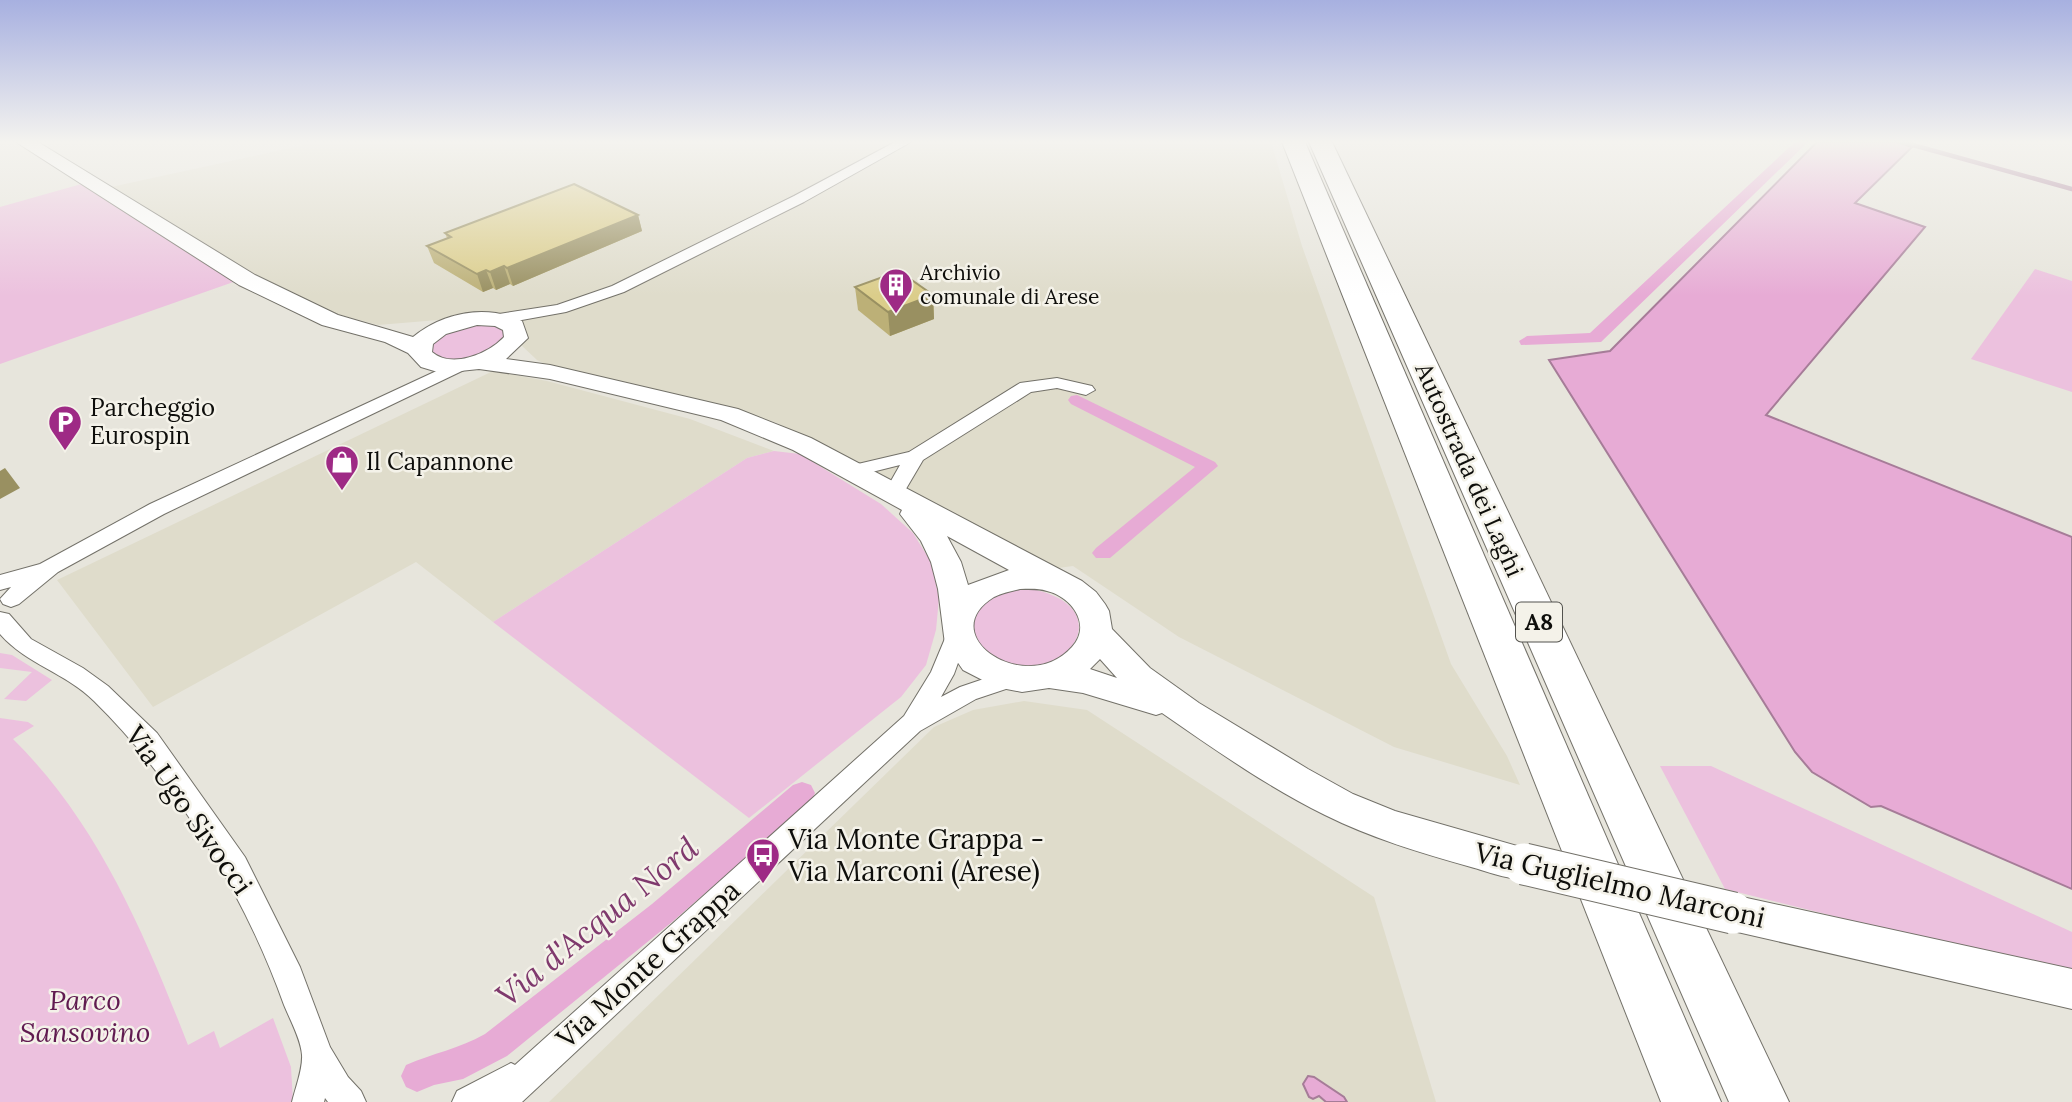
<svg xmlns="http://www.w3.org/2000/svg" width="2072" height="1102" viewBox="0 0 2072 1102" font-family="Lora,serif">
  <rect width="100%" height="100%" fill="#e7e5dc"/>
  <!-- built -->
  <g fill="#dfdccb">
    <polygon points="318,142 1271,142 1302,246 1451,664 1507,756 1520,785 1394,747 1179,637 1073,566 1051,569 777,423 739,411 555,369 537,360 520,344 462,318 378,325 314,308 226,259 111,187"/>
    <polygon points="493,371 547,381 690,419 774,451 747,458 493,622 416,562 153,707 57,580"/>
    <polygon points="1024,701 1087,710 1374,897 1436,1102 549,1102 934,727 973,710"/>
  </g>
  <!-- green -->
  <g fill="#ecc1de">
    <polygon points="85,183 242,279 0,364 0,207"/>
    <polygon points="2035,269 2072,281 2072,392 1971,359"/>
    <path d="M 471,323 L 503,327 L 507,337 C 483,358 462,366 431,355 L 430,343 L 436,336 Z"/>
    <polygon points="774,451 800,454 881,504 913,533 931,562 939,598 936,630 926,665 901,697 749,818 493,622 747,458"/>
    <path d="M 1031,589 C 1122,606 1068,689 996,661 C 987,658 979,646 972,639 C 973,631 972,619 976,612 C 987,593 1012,590 1031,589 Z"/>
    <polygon points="0,653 12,655 52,680 26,701 4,699 32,672 0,668"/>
    <path d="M 0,718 L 28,722 L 34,726 L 13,739 C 99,824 145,935 188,1045 L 214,1031 L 220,1048 L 273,1018 L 291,1067 L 293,1102 L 0,1102 Z"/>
    <polygon points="1660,766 1711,766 2072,932 2072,975 1725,889"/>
  </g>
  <!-- water -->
  <g fill="#e7abd5" stroke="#a67c98" stroke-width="2">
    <polygon points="1817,142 1896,142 1912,147 1855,203 1925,227 1766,415 2072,537 2072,889 1881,806 1871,807 1812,772 1795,752 1549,360 1610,351"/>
    <polygon points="1308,1076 1314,1077 1344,1097 1347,1102 1326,1102 1319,1096 1313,1099 1309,1097 1303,1084"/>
  </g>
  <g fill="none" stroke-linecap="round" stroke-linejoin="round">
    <!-- stream -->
    <polyline stroke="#a67c98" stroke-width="4.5" points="1902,142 2072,189"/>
    <!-- canal -->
    <g fill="#e7abd5" fill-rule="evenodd">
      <polygon points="1795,142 1808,142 1601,342 1521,345 1519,341 1527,336 1590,333"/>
      <polygon points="1077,395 1215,462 1218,466 1110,558 1096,558 1092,553 1096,548 1195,467 1071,404 1068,400 1071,396"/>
      <path d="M 802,782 L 811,785 L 815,793 L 811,801 L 672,922 L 507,1056 L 463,1079 L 434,1085 L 417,1092 L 406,1087 L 401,1076 L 406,1065 C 434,1053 458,1049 485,1034 L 652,904 L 793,785 Z"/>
    </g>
    <!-- street casing -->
    <g stroke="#737169" stroke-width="2">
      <g id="street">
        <polygon points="895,142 911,142 804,202 624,292 566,312 499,324 491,319 499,314 557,305 612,286 794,196"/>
        <polygon points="458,361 464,362 467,366 464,370 164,514 58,572 19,604 11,607 3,604 0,599 11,587 0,590 0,575 40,564 150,504"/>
        <polygon points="1057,378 1092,386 1095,390 1086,395 1057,388 1031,392 923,460 900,499 886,499 883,495 900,465 852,477 845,475 842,471 845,467 909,452 1020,383"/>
        <path d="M 0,612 L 9,614 L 31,639 L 83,668 L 108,686 L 157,733 L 245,857 L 300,967 L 330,1047 L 348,1077 L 361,1091 L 366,1102 L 328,1102 L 325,1098 L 324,1102 L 292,1102 C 295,1089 303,1069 302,1055 C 301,1039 290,1020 284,1005 C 246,898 176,781 94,701 C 66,673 26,664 0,634 Z"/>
        <polygon points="957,627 965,629 968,635 954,674 941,697 960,687 1013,669 1021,672 1025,678 1021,684 976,699 920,731 522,1102 452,1102 457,1091 511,1063 515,1065 904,716 931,672 949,629"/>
      </g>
    </g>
    <!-- secondary casing -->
    <g stroke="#737169" stroke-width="2">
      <g id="secondary">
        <path d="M 16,142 L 38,142 L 255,275 L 338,315 L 413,337 C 444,312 486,304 522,321 L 528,338 L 506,359 L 550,365 L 738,409 L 811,438 L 1082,581 L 1096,592 L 1105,604 L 1109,611 L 1112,629 L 1150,668 L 1199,703 L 1308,769 L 1353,794 L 1395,811 L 1538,852 L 1543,864 L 1538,876 C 1516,884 1493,873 1471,867 C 1421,853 1371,838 1325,815 C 1268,787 1214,749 1162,713 L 1156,715 L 1083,693 L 1049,688 L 1022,692 L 996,687 L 963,670 L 945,644 L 938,589 L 931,562 L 921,541 L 900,514 L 902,510 L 793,450 L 721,420 L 550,379 L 479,369 L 441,373 L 421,367 L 408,353 L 385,342 L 322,325 L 239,285 ZM 477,325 L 495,326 L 503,330 L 504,337 C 488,354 452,369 432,352 L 433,344 L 446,334 ZM 947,536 L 1009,570 L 968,585 L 961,562 ZM 1020,589 C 1029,589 1038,588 1047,591 C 1072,597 1092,625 1072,647 C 1026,698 932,635 994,597 C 1002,593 1012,591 1020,589 ZM 1100,659 L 1117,678 L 1090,669 Z"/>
        <polygon points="1733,895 2072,969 2072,1009 1733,931 1719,926 1713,913 1719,900"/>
      </g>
    </g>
    <!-- highway casing -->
    <g stroke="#737169" stroke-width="2">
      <g id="highway">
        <polygon points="1282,142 1305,142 1721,1102 1661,1102"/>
        <polygon points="1309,142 1332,142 1789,1102 1729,1102"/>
      </g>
    </g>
    <!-- street -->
    <use href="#street" fill="#fff" fill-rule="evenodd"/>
    <!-- secondary -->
    <use href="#secondary" fill="#fff" fill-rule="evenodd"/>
    <!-- highway -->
    <use href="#highway" fill="#fff" fill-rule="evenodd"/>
    <!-- secondary-bridge casing -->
    <g stroke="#737169" stroke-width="43" stroke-linecap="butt">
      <polyline id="secondary-bridge" points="1524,864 1733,913"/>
    </g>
    <!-- secondary-bridge -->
    <use href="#secondary-bridge" stroke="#fff" stroke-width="41"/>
  </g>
  <!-- wall -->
  <g fill="#bcb077">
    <polygon points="638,215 642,231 513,286 510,284 496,290 493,288 483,292 434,263 427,246 447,238 445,233"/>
    <polygon points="855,287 933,295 934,319 890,336 858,310"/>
  </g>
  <!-- shaded-wall -->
  <g fill="#999061">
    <polygon points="638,215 642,231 513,286 507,268"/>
    <polygon points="504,266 510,284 496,290 490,272"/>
    <polygon points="486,270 493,288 483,292 477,274"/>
    <polygon points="933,295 934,319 890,336 888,312"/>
    <polygon points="5,468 20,488 0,499 0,471"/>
  </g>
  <!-- building -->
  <g fill="#dbcd8a" stroke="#999061" stroke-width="2">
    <polygon points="574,184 638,215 507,268 504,266 490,272 486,270 477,274 427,246 451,237 445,233"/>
    <polygon points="899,271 933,295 888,312 855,287"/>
  </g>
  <!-- sky -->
  <linearGradient id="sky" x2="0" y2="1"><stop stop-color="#a7b0e0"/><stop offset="0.48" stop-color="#f4f3ef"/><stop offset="1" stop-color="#f4f3ef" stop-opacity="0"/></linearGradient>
  <rect width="2072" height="296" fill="url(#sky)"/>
  <!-- icons -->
  <defs>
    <g id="building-pin" transform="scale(1.75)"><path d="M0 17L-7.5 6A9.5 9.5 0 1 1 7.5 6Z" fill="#9e2a85" stroke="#f4f2e9"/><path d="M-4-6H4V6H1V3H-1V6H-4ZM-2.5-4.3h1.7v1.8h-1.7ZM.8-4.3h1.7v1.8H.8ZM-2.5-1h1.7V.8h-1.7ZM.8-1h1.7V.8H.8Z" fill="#fff"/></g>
    <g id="parking-pin" transform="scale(1.75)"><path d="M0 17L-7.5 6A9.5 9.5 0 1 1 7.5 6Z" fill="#9e2a85" stroke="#f4f2e9"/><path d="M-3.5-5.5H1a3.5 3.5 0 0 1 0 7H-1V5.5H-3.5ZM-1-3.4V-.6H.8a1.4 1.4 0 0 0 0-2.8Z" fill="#fff"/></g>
    <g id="shop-pin" transform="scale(1.75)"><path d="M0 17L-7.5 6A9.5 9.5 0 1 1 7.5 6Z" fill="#9e2a85" stroke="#f4f2e9"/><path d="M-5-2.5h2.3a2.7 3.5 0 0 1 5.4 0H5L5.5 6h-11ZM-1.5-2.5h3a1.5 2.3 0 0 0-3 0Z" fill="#fff"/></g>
    <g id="bus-pin" transform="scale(1.75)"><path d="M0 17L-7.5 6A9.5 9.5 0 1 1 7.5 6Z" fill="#9e2a85" stroke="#f4f2e9"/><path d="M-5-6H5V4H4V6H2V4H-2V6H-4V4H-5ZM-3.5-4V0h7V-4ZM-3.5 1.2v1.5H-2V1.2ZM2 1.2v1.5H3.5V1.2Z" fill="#fff"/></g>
  </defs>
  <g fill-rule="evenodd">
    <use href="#building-pin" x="896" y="285"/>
    <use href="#parking-pin" x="65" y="422"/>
    <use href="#shop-pin" x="342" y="462"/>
    <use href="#bus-pin" x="763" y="855"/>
  </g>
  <g text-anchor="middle" stroke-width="5" stroke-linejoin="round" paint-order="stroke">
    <!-- far-poi labels -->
    <g font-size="21" fill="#0e0e0b" stroke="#f4f2e9" text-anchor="start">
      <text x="920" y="280">Archivio<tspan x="920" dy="24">comunale di Arese</tspan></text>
    </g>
    <!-- shield labels -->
    <rect fill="#f4f2e9" stroke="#53524e" stroke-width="2" x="1516" y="602.5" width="46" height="39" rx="5"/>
    <g font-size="23" font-weight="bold" fill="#0e0e0b">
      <text x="1539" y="630">A8</text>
    </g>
    <!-- poi labels -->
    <g font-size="24" fill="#0e0e0b" stroke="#f4f2e9" text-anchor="start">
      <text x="90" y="416">Parcheggio<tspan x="90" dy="28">Eurospin</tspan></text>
      <text x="366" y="470">Il Capannone</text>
    </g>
    <!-- street labels -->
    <g font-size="24" fill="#0e0e0b" stroke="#f4f2e9">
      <text transform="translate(1469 470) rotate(66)" y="8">Autostrada dei Laghi</text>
    </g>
    <!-- near-street labels -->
    <g font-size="28" fill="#0e0e0b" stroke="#f4f2e9">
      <text transform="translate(189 810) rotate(55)" y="10">Via Ugo Sivocci</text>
      <text transform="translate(1620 885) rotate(13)" y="10">Via Guglielmo Marconi</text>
      <text transform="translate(648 964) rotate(-42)" y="10">Via Monte Grappa</text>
    </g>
    <!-- near-poi labels -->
    <g font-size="28" fill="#0e0e0b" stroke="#f4f2e9" text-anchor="start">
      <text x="788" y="849">Via Monte Grappa -<tspan x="788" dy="32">Via Marconi (Arese)</tspan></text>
    </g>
    <!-- near-park labels -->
    <g font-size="28" font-style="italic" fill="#601b50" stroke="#f4f2e9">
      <text x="85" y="1010">Parco<tspan x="85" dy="32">Sansovino</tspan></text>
    </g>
    <!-- near-water labels -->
    <g font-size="32" font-style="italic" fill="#7f396d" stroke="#f4f2e9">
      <text transform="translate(597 922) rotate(-39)" y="11">Via d'Acqua Nord</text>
    </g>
  </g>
</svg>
